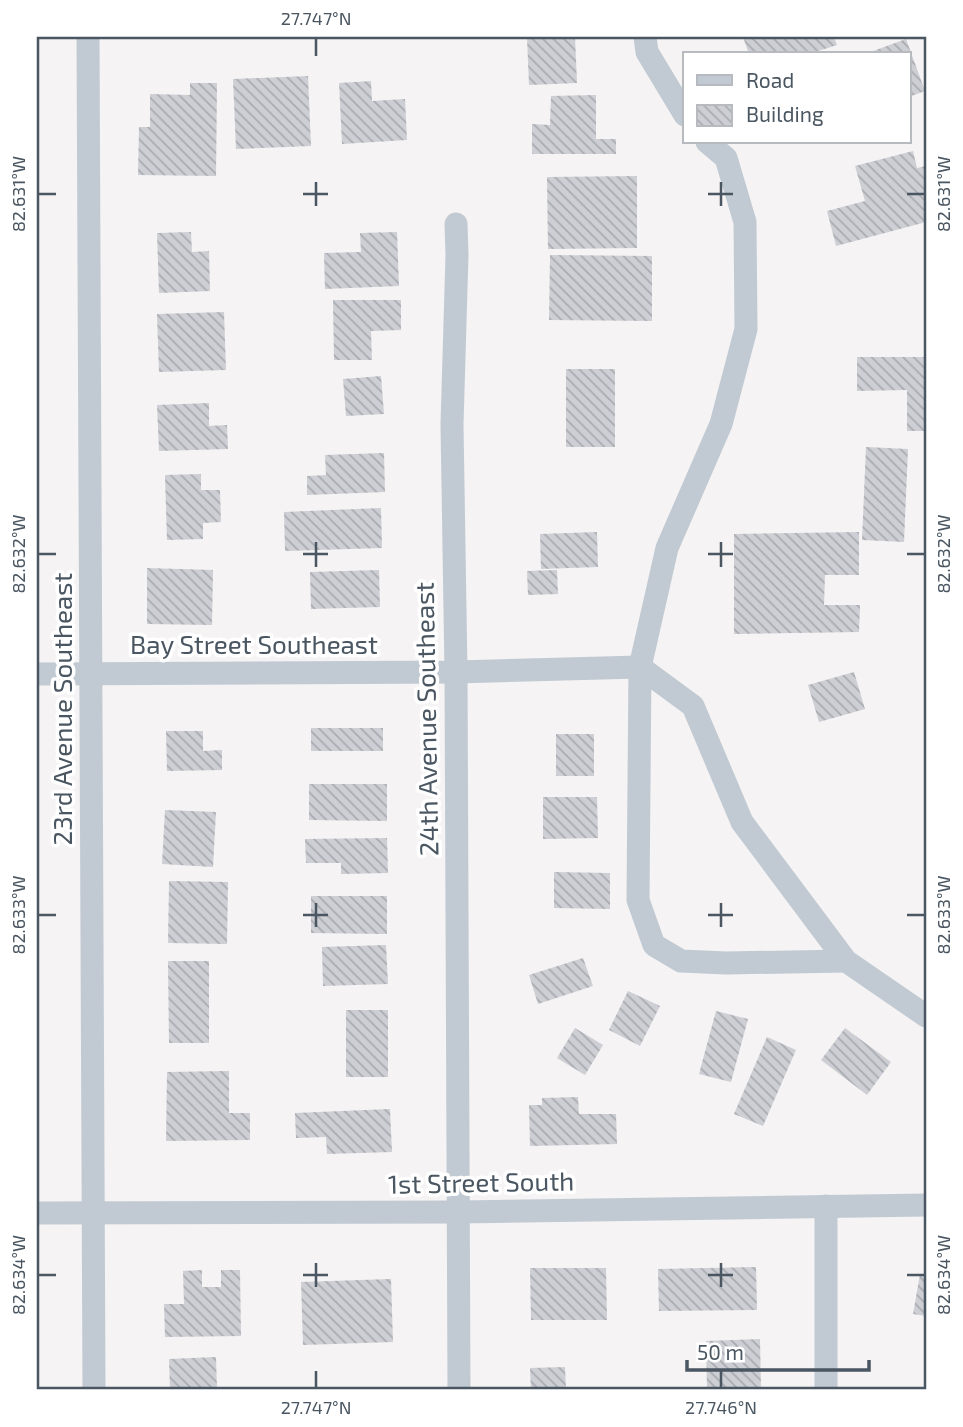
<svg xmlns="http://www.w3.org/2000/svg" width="963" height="1427" viewBox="0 0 963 1427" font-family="'Exo 2',sans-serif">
  <defs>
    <pattern id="building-back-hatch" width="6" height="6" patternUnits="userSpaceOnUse" patternTransform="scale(1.75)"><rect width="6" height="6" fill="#cdcfd5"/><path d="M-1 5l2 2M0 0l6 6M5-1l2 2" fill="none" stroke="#a8abb0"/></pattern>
  </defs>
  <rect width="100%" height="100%" fill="#f5f3f3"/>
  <!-- building -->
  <g fill="url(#building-back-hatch)">
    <polygon points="527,37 575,37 577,83 529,85"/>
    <polygon points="743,37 834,37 837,45 809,54 749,54"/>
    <polygon points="906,39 925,91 909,97 909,54 865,54"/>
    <polygon points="308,76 311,146 236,149 233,79"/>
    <polygon points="371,81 372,101 405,99 407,140 342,144 339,83"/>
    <polygon points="190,83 217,83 216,176 138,175 139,127 150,127 150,94 190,95"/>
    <polygon points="596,95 596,139 616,139 616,154 532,154 532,124 550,125 551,96"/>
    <polygon points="913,151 917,168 926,166 926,222 836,246 827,211 865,201 855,166"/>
    <polygon points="637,176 637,248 548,249 547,177"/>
    <polygon points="191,232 192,252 209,251 210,291 159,293 157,233"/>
    <polygon points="397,232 399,286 325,289 324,253 361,252 360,233"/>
    <polygon points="550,255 652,256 652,321 549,320"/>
    <polygon points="333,300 401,300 401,330 371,331 372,360 334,360"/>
    <polygon points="224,312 226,370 159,372 157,314"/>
    <polygon points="857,357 926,357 926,431 907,431 907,390 857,391"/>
    <rect x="566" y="369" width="49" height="78"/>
    <polygon points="381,376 384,414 346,416 343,379"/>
    <polygon points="209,403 209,426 227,425 228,449 159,451 157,405"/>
    <polygon points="866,447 908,449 904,542 862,540"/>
    <polygon points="384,453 385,492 307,495 307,476 326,475 325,455"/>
    <polygon points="201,474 201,490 220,490 221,522 203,523 203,539 167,540 165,475"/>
    <polygon points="381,508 382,548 285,551 284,512"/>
    <polygon points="597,532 598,567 541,569 540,534"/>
    <polygon points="859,532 859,575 825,575 824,605 860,605 859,632 734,634 734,534"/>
    <polygon points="147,568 213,570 212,625 147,624"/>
    <polygon points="379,570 380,607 311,609 310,572"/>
    <polygon points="557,570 558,594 528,595 527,571"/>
    <polygon points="854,672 865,709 819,722 808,685"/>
    <rect x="311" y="728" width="72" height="23"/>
    <polygon points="166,731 203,731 203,751 222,750 222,770 167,771"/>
    <rect x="556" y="734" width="38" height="42"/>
    <polygon points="309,784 387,784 387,821 309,820"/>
    <polygon points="543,797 597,797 598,838 543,839"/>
    <polygon points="165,810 216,812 213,867 162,864"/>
    <polygon points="387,838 388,873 341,874 341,863 306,863 305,839"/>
    <polygon points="554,872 610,873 610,909 554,908"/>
    <polygon points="169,881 228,882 227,944 168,943"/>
    <polygon points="311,896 387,896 387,934 311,933"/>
    <polygon points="386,945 388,984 323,986 322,947"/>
    <polygon points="583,958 593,986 538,1004 529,975"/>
    <polygon points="168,961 209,961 209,1043 169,1043"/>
    <polygon points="628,991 660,1006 640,1046 609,1030"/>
    <rect x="346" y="1010" width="42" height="67"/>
    <polygon points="716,1011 748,1019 731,1082 699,1074"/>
    <polygon points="575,1028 603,1045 585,1075 557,1058"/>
    <polygon points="845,1028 891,1062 867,1095 821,1060"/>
    <polygon points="767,1037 796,1050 763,1126 734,1114"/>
    <polygon points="229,1071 229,1113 250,1113 250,1140 166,1141 167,1072"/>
    <polygon points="578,1097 579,1114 616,1114 617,1144 530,1146 529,1105 542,1105 542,1098"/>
    <polygon points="390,1109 392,1152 327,1154 326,1137 296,1138 295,1113"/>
    <polygon points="756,1267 757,1310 659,1311 658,1269"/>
    <polygon points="530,1268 606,1268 607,1320 531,1320"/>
    <polygon points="202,1270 202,1287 221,1287 221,1270 240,1270 241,1336 165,1337 164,1304 184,1304 183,1271"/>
    <polygon points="920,1274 926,1275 926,1316 913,1314"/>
    <polygon points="391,1279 393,1342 303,1345 301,1282"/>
    <polygon points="760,1339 761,1390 707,1390 706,1341"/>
    <polygon points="216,1357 217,1390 170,1390 169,1359"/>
    <polygon points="565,1367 566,1390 531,1390 530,1368"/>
  </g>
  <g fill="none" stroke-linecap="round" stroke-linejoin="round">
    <!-- minor -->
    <g stroke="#c1cad2" stroke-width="23">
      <polyline points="88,37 94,1390"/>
      <polyline points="645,37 647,52 685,115"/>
      <polyline points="707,142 726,158 745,222 746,329 721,424 667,548 640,667 638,900 654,945 681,961 726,963 846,961"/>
      <polyline points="456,224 457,255 452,424 456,672 459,1390"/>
      <polyline points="640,667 693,706 742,822 846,961 926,1016"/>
      <polyline points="37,674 456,672 640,667"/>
      <polyline points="37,1213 458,1212 926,1205"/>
      <polyline points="826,1390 826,1206"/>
    </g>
  </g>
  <!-- ticks -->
  <path fill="none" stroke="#4a5661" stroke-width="2.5" d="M 316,38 L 316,56M 316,182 L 316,206M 721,182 L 721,206M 38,194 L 56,194M 303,194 L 328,194M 708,194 L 733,194M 907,194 L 925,194M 316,542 L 316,567M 721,542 L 721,567M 38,554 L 56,554M 303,554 L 328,554M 708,554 L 733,554M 907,554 L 925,554M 316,903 L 316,927M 721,903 L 721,927M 38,915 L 56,915M 303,915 L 328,915M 708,915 L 733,915M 907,915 L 925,915M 316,1263 L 316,1287M 721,1263 L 721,1287M 38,1275 L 56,1275M 303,1275 L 328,1275M 708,1275 L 733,1275M 907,1275 L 925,1275M 316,1371 L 316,1388M 721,1371 L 721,1388"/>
  <g text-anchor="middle" stroke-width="7" stroke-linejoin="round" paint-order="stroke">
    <!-- street labels -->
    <g font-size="26" fill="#4a5661" stroke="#fff">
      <text x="254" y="654">Bay Street Southeast</text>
      <text transform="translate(63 709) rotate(-90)" y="9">23rd Avenue Southeast</text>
      <text transform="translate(427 719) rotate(-91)" y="9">24th Avenue Southeast</text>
      <text transform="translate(481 1183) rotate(-1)" y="9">1st Street South</text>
    </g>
  </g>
  <!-- border -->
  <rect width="963" height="1427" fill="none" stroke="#ffffff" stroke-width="77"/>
  <!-- legend -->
  <rect x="683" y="52" width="228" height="91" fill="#ffffff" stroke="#b7bbc0" stroke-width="2"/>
  <rect x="697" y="75" width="35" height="10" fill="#c1cad2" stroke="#b7bbc0" stroke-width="2"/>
  <text x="746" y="88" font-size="21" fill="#4a5661">Road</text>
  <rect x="697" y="105" width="35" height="21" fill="url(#building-back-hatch)" stroke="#b7bbc0" stroke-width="2"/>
  <text x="746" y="122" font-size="21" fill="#4a5661">Building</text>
  <!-- scale -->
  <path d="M687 1360v10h182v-10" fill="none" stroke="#4a5661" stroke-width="3.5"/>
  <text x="697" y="1360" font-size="21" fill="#4a5661" stroke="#ffffff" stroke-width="5" paint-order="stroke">50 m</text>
  <rect x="38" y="38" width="887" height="1350" fill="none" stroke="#4a5661" stroke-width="2.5"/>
  <g font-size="18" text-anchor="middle" fill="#4a5661">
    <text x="316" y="25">27.747°N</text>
    <text transform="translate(944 194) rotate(-90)" y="6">82.631°W</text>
    <text transform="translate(19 194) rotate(-90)" y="6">82.631°W</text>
    <text transform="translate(944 554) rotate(-90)" y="6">82.632°W</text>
    <text transform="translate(19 554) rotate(-90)" y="6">82.632°W</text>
    <text transform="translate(944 915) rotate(-90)" y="6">82.633°W</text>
    <text transform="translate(19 915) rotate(-90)" y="6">82.633°W</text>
    <text transform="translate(19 1275) rotate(-90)" y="6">82.634°W</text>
    <text transform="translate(944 1275) rotate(-90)" y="6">82.634°W</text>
    <text x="316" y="1414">27.747°N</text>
    <text x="721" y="1414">27.746°N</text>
  </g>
</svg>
